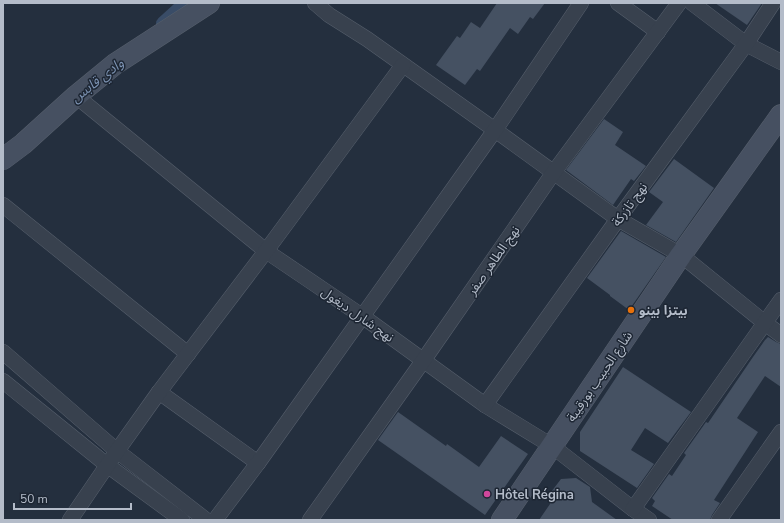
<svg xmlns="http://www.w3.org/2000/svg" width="784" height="523" viewBox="0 0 784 523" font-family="'Nunito Sans','Noto Sans Arabic',sans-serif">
  <rect width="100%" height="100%" fill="#242f3e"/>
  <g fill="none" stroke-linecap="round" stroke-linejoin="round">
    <!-- canal -->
    <polyline stroke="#394c67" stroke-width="16" points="164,24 187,3"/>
  </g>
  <!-- building -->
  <g fill="#455162">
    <polygon points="497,3 545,3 533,19 530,17 518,34 510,28 480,71 477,69 465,85 436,65 457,36 460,38 471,22 480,28"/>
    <polygon points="715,3 762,3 747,25"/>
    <polygon points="604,119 623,132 615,145 646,166 634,181 631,179 613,205 566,170"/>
    <polygon points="674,159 714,188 676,242 646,225 663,202 649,192"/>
    <polygon points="621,231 666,257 629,310 610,296 610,295 587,278"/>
    <polygon points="768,337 776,342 781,344 781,387 765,376 737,418 758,432 714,500 720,503 712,515 710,520 673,520 652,506 655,501 652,498 669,474 672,476 686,455 684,453 706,422 708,423 753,357 765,340"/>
    <polygon points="623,367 691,412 668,443 645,428 631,450 654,464 637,488 580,451 580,432"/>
    <polygon points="398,412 446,446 447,444 479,467 501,436 528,454 485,515 378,440"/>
    <polygon points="576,478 590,487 592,502 617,520 539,520 550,504 548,496 561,479"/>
  </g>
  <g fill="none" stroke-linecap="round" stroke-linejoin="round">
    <!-- street casing -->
    <g stroke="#565f6c" stroke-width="16">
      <g id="street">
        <polyline points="315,3 329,15 367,39 495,130 618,219 681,255 765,323 781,335"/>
        <polyline points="618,3 658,32"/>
        <polyline points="692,3 746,44 781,62"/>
        <polyline points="76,96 266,251 362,316 485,405 552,446 633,509 649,520"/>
        <polyline points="3,205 188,354"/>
        <polyline points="3,352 117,451 206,520"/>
        <polyline points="3,381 107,465 182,520"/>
        <polyline points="159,392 258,463"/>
        <polyline points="485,405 618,219 746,44 773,3"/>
        <polyline points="633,509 781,300"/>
        <polyline points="70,520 117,451 159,392 266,251 403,65"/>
        <polyline points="215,520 258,463 495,130 581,3"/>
        <polyline points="310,520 423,361 554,172 679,3"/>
        <polyline points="719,520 781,432"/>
      </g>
    </g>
    <!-- secondary casing -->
    <g stroke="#565f6c" stroke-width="22">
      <g id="secondary">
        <polyline points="3,159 23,144 76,96 115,64 209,3"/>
        <polyline points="502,520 681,255 781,115"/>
      </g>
    </g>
    <!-- street -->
    <use href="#street" stroke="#38414e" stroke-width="15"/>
    <!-- secondary -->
    <use href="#secondary" stroke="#465061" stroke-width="21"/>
  </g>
  <!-- markers -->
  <circle fill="#e8710a" stroke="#1d2633" stroke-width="1.5" cx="631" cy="310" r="4"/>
  <circle fill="#d1479c" stroke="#1d2633" stroke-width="1.5" cx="487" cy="494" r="4"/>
  <g text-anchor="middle" stroke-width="3" stroke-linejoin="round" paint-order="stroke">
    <!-- street labels -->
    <g font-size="13" fill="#b4bcc9" stroke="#1d2633">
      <text transform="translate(629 204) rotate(-54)" y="5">نهج تازركة</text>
      <text transform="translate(493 260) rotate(-55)" y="5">نهج الطاهر صفر</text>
      <text transform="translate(358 314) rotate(35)" y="5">نهج شارل ديغول</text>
      <text transform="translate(599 376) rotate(-56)" y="5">شارع الحبيب بورقيبة</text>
    </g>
    <!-- poi labels -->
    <g font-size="13" font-weight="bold" fill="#b4bcc9" stroke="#1d2633" text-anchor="start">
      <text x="639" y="315">بيتزا بينو</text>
      <text x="495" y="499">Hôtel Régina</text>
    </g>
    <!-- water labels -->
    <g font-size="14" font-style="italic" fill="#7c92b1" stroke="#1d2633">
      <text transform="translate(97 80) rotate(-38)" y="5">وادي قابس</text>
    </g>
  </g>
  <!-- border -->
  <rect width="784" height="523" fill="none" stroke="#b4bcc9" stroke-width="8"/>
  <!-- scale -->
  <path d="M14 503v6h117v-6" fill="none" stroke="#b4bcc9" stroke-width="2"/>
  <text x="20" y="503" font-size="12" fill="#b4bcc9" stroke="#1d2633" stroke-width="3" paint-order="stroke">50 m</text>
</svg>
